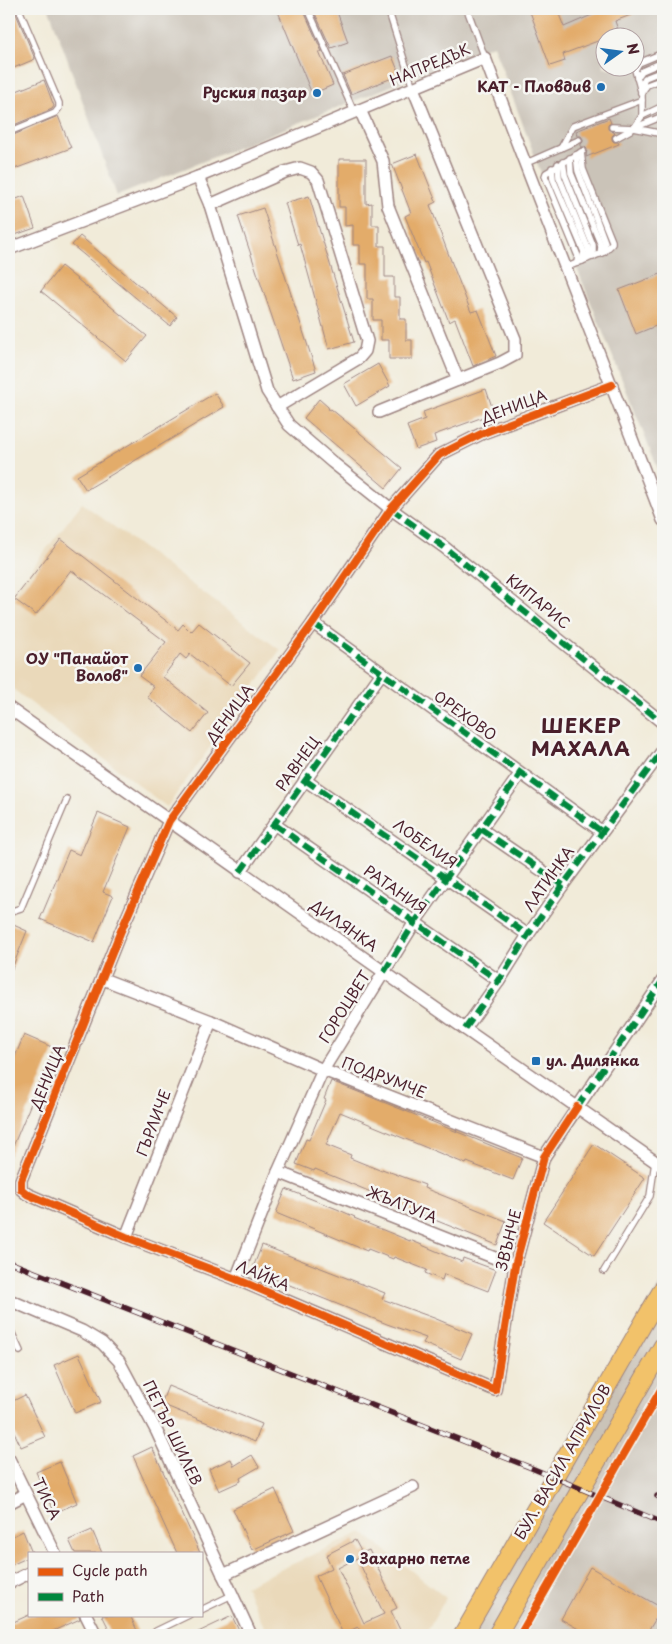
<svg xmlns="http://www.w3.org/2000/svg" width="672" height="1644" viewBox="0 0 672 1644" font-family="'Playpen Sans',sans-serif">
  <rect width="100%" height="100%" fill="#f6f6f2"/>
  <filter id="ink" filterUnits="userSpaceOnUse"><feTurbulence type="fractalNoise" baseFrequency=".02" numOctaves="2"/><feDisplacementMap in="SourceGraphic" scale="10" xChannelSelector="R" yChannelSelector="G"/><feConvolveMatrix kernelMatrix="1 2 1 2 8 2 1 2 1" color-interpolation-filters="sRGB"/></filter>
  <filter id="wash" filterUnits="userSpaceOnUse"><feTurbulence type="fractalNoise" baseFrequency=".0096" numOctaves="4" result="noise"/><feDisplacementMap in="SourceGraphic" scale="20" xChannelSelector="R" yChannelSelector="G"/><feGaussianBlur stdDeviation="1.12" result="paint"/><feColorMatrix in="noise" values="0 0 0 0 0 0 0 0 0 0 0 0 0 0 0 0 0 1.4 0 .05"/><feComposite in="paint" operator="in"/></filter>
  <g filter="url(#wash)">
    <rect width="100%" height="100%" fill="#f1ebd9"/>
    <!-- built -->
    <g fill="#ead9ba">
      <polygon points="82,503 280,650 167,807 9,686 9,598"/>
      <polygon points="362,1532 446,1598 425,1635 268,1635 245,1586"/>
    </g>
    <!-- industrial -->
    <g fill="#cac3b8" fill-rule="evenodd">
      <path d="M 49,9 L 663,9 L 663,481 L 578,271 L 493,45 L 117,196 ZM 604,38 L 634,38 L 634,68 L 604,68 Z"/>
      <polygon points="663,1279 663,1635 456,1635"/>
    </g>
    <g id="blocks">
      <!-- building -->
      <g fill="#e3ac6a" fill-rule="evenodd">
        <polygon points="9,9 14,9 35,59 9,70"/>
        <polygon points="277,9 303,9 322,52 319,52 333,85 312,94"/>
        <polygon points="313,9 336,9 348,42 331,48"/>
        <polygon points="529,9 557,9 564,27 601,11 600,9 644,9 644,10 615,21 619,33 563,54 565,61 550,66"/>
        <polygon points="392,56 400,75 351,94 343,75"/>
        <polygon points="44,80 54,106 52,109 9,127 9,94"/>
        <polygon points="58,116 71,148 9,171 9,137"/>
        <polygon points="609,118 611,123 608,125 608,129 615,133 612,136 612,140 614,142 618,142 619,144 586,157 587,149 585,147 581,147 581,144 583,142 583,139 581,136 577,136 576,131"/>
        <polygon points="417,154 436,202 430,205 448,253 471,312 478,310 496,356 473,366 455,319 449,322 426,262 424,263 405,216 411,213 392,164"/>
        <polygon points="339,159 366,159 366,204 372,203 372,225 379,225 379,246 385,246 385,277 394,277 394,297 400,297 400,319 406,319 406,340 412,340 412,359 389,359 389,340 381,340 381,320 373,320 373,299 367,299 367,264 360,264 360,245 353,245 353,225 345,226 345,207 339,207"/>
        <polygon points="24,196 35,228 12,236 9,229 9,202"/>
        <polygon points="309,196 354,342 329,349 300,244 298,245 285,203"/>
        <polygon points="263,208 316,371 293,379 238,216"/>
        <polygon points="80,236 177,317 170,326 72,245"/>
        <polygon points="61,266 147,336 126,361 41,291"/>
        <polygon points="663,273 663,323 636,334 619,290"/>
        <polygon points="378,364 390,386 356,406 344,384"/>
        <polygon points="486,389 494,413 434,435 436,442 416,449 407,426 425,419 423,412"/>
        <polygon points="215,393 224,407 86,490 77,476"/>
        <polygon points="319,399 328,407 329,410 331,409 402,468 386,488 304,418"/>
        <polygon points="61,539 178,630 183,624 191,632 199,623 250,663 231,686 190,654 186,659 180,654 163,677 208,713 192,733 147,697 154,687 139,676 166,642 71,570 36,615 14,599"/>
        <polygon points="98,813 130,827 103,892 113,896 94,942 40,919 69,850 80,855"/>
        <polygon points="9,923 27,931 9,976"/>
        <polygon points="24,1035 54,1048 9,1156 9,1071"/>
        <polygon points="331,1081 522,1158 513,1180 467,1162 466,1164 340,1112 326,1145 351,1155 350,1158 382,1171 382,1169 425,1185 424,1188 506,1221 497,1245 415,1212 415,1213 396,1206 397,1203 347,1182 315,1169 314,1171 296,1164 306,1139 309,1140 326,1100 324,1099"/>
        <polygon points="594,1144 645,1178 594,1256 543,1222"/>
        <polygon points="286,1189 337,1209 355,1217 354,1218 410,1241 410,1240 462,1262 463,1258 496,1270 488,1291 444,1274 442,1280 425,1273 427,1270 394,1257 393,1259 368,1249 367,1251 276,1213"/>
        <polygon points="262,1245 385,1293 382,1299 434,1318 472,1334 461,1359 423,1343 426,1338 387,1324 252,1270"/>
        <polygon points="79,1354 101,1402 75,1413 54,1365"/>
        <polygon points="168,1386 262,1424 255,1442 161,1404"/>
        <polygon points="25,1395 45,1437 21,1447 9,1421 9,1403"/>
        <polygon points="152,1447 196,1544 200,1553 177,1553 133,1456"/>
        <polygon points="252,1455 259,1467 240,1478 241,1481 219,1491 209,1469 231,1459 234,1466"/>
        <polygon points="60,1462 77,1503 54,1513 36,1472"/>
        <polygon points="275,1489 294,1531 252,1550 233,1509"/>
        <polygon points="92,1530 102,1553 75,1553 69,1540"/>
        <polygon points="23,1531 32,1553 29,1553 29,1557 9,1566 9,1538"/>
        <path d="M 355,1540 L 362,1553 L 369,1550 L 397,1608 L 391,1611 L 401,1632 L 394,1635 L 362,1635 L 358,1627 L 343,1634 L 316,1576 L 332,1568 L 326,1555 ZM 357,1558 L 384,1614 L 364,1623 L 338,1568 Z"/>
        <polygon points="590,1567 662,1608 646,1635 589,1635 561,1619"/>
        <polygon points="29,1615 79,1615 80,1619 44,1635 9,1635 9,1624"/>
        <polygon points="102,1615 130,1615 139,1635 112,1635"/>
        <polygon points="232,1616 241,1635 192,1635"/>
      </g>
    </g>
  </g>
  <g filter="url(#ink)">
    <use href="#blocks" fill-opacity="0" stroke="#9e8582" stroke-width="1"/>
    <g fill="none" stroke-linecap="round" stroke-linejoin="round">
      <!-- lane casing -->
      <g stroke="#9e8582" stroke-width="8">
        <g id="lane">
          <polyline points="308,9 354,112"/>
          <polyline points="388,9 413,88"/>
          <polyline points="467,9 485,58"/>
          <polyline points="637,78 642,71 663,62"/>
          <polyline points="640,87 645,78 663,71"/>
          <polyline points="641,93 647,85 663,79"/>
          <polyline points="642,116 642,95 635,70 639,63 663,53"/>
          <polyline points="612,127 634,128 663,134"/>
          <polyline points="634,128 642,116 663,106"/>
          <polyline points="9,132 55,113 59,108 59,103 19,9"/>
          <polyline points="616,138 634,128 663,116"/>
          <polyline points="561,148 573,126 642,100"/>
          <polyline points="576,155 578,171 605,242 604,252"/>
          <polyline points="570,158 571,173 600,243 601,247 600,254"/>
          <polyline points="563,162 565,175 593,245 593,257"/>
          <polyline points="524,164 579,140"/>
          <polyline points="558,164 559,177 588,248 589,253 587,259"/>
          <polyline points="552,168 553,179 584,252 582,261"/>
          <polyline points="577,263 578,256 545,176 546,173 583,151"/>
          <polyline points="565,268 604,252 612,244 612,241 583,169 581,152"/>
          <polyline points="9,912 21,908 67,799"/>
          <polyline points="604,1271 650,1196 655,1162"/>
          <polyline points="9,1327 20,1351"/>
          <polyline points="201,1610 232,1595"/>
          <polyline points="156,1631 189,1615"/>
        </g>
      </g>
      <!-- street casing -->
      <g stroke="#9e8582" stroke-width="14">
        <g id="street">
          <polyline points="360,110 383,161 388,206 458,380"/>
          <polyline points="198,177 210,205 267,391 289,425 332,462 391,509 444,547 663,723"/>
          <polyline points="210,205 285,172 300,168 311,172 318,180 367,341 365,351 359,358 277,407"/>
          <path d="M 9,249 L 198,177 L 485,58 C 543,213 605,366 663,520"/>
          <polyline points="612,385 483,433 439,455 391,509 313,623 169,821 120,933 21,1180 21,1189 27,1194 126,1237 236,1279 495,1390 515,1266 544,1157 663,980"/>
          <polyline points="379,412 500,363 515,355 515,339 413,88"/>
          <polyline points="313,623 601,831"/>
          <polyline points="9,708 465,1029 663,1167"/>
          <polyline points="305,780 528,935"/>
          <polyline points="274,824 499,981"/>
          <polyline points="481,829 563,885"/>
          <polyline points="240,872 381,674"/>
          <polyline points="103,979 211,1021 323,1070 544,1157"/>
          <polyline points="465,1029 499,981 528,935 563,885 663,750"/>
          <polyline points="278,1172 515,1266"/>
          <polyline points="126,1237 211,1021"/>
          <polyline points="236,1279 278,1172 323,1070 415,922 520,774"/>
          <polyline points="9,1300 82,1331 102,1343 119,1361 157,1432 251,1635"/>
          <polyline points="9,1459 55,1553"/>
          <polyline points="9,1503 26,1494"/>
          <polyline points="223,1575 413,1487"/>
          <polyline points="9,1583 29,1573"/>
          <polyline points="86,1615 96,1635"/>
        </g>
      </g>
      <!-- primary casing -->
      <g stroke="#9e8582" stroke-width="20">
        <g id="primary">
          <polyline points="463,1635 663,1289"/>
          <polyline points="497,1635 663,1346"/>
        </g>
      </g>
      <!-- lane -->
      <use href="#lane" stroke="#fff" stroke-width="5.5"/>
      <!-- street -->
      <use href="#street" stroke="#fff" stroke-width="11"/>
      <!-- primary -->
      <use href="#primary" stroke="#f2c26a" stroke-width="18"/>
      <!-- rail casing -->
      <g stroke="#4a1f2b" stroke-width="5.5">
        <g id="rail">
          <polyline points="9,1262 529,1467 663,1523"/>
          <polyline points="657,1496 663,1499"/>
        </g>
      </g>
      <!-- rail -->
      <use href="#rail" stroke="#f6f6f2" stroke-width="4" stroke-dasharray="11" stroke-linecap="butt"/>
      <!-- quiet -->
      <g stroke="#00873e" stroke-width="6" stroke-dasharray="12 6" stroke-linecap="butt">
        <polyline points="391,509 444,547 663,723"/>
        <polyline points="313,623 601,831"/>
        <polyline points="305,780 528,935"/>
        <polyline points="274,824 499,981"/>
        <polyline points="481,829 563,885"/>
        <polyline points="240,872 381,674"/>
        <polyline points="384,972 415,922 520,774"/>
        <polyline points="465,1029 499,981 528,935 563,885 663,750"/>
        <polyline points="577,1107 663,980"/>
      </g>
      <!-- cycleway casing -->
      <g stroke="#f6f6f2" stroke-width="11">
        <g id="cycleway">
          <polyline points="577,1107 544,1157 515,1266 495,1390 236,1279 126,1237 27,1194 21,1189 21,1180 120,933 169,821 313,623 391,509 439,455 483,433 612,385"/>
          <polyline points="520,1635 663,1386"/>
        </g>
      </g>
      <!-- cycleway -->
      <use href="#cycleway" stroke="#e8590c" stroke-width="8"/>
    </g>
  </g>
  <!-- markers -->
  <g fill="#1f6fb2" stroke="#f6f6f2" stroke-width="2">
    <circle cx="601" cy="87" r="5"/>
    <circle cx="317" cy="93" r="5"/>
    <circle cx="138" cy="668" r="5"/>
    <rect x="531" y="1056" width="10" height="10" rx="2.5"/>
    <circle cx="350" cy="1559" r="5"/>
  </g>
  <g text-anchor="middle" stroke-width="5" stroke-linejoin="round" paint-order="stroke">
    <!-- street labels -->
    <g font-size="15" fill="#4a1f2b" stroke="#f6f6f2">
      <text transform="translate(430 65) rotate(-23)" y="5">НАПРЕДЪК</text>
      <text transform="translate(514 407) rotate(-21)" y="5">ДЕНИЦА</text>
      <text transform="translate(538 602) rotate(39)" y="5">КИПАРИС</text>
      <text transform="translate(230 714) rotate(-54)" y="5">ДЕНИЦА</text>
      <text transform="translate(465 716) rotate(36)" y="5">ОРЕХОВО</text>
      <text transform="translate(298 764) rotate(-55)" y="5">РАВНЕЦ</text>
      <text transform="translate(425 844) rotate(35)" y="5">ЛОБЕЛИЯ</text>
      <text transform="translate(549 879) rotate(-55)" y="5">ЛАТИНКА</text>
      <text transform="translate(395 890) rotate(35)" y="5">РАТАНИЯ</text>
      <text transform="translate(344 926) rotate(35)" y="5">ДИЛЯНКА</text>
      <text transform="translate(345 1007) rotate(-58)" y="5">ГОРОЦВЕТ</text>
      <text transform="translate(48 1077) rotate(-68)" y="5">ДЕНИЦА</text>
      <text transform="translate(384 1078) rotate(21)" y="5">ПОДРУМЧЕ</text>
      <text transform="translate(154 1123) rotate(-69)" y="5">ГЪРЛИЧЕ</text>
      <text transform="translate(402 1205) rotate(22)" y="5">ЖЪЛТУГА</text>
      <text transform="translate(509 1240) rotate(-76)" y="5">ЗВЪНЧЕ</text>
      <text transform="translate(263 1276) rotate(23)" y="5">ЛАЙКА</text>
      <text transform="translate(172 1433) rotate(64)" y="5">ПЕТЪР ШИЛЕВ</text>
      <text transform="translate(563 1462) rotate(-60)" y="5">БУЛ. ВАСИЛ АПРИЛОВ</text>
      <text transform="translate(46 1499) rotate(64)" y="5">ТИСА</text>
    </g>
    <!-- poi labels -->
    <g font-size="15" font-weight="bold" fill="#4a1f2b" stroke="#f6f6f2" text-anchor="end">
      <text x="591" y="92">КАТ - Пловдив</text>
      <text x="307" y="98">Руския пазар</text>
      <text x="128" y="664">ОУ "Панайот<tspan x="128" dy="17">Волов"</tspan></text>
      <text x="546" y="1066" text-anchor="start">ул. Дилянка</text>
      <text x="360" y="1564" text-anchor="start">Захарно петле</text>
    </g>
    <!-- district labels -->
    <g font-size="20" font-weight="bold" letter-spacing="1" fill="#4a1f2b" stroke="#f6f6f2">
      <text x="581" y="733">ШЕКЕР<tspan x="581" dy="23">МАХАЛА</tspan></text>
    </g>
  </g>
  <!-- margin -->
  <rect width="672" height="1644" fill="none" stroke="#f6f6f2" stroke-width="30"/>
  <!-- legend -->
  <rect x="28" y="1552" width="175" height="65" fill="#f6f6f2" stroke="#b1a0a2"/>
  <rect x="38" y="1568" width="25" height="8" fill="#e8590c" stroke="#b1a0a2"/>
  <text x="72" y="1576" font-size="15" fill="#4a1f2b">Cycle path</text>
  <rect x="38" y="1593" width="25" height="8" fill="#00873e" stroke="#b1a0a2"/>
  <text x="72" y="1602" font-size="15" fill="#4a1f2b">Path</text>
  <!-- north arrow -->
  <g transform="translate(620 52) rotate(76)"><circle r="24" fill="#f6f6f2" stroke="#b1a0a2"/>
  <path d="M0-4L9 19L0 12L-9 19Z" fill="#1f6fb2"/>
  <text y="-8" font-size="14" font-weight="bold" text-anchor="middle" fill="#4a1f2b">N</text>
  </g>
</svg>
